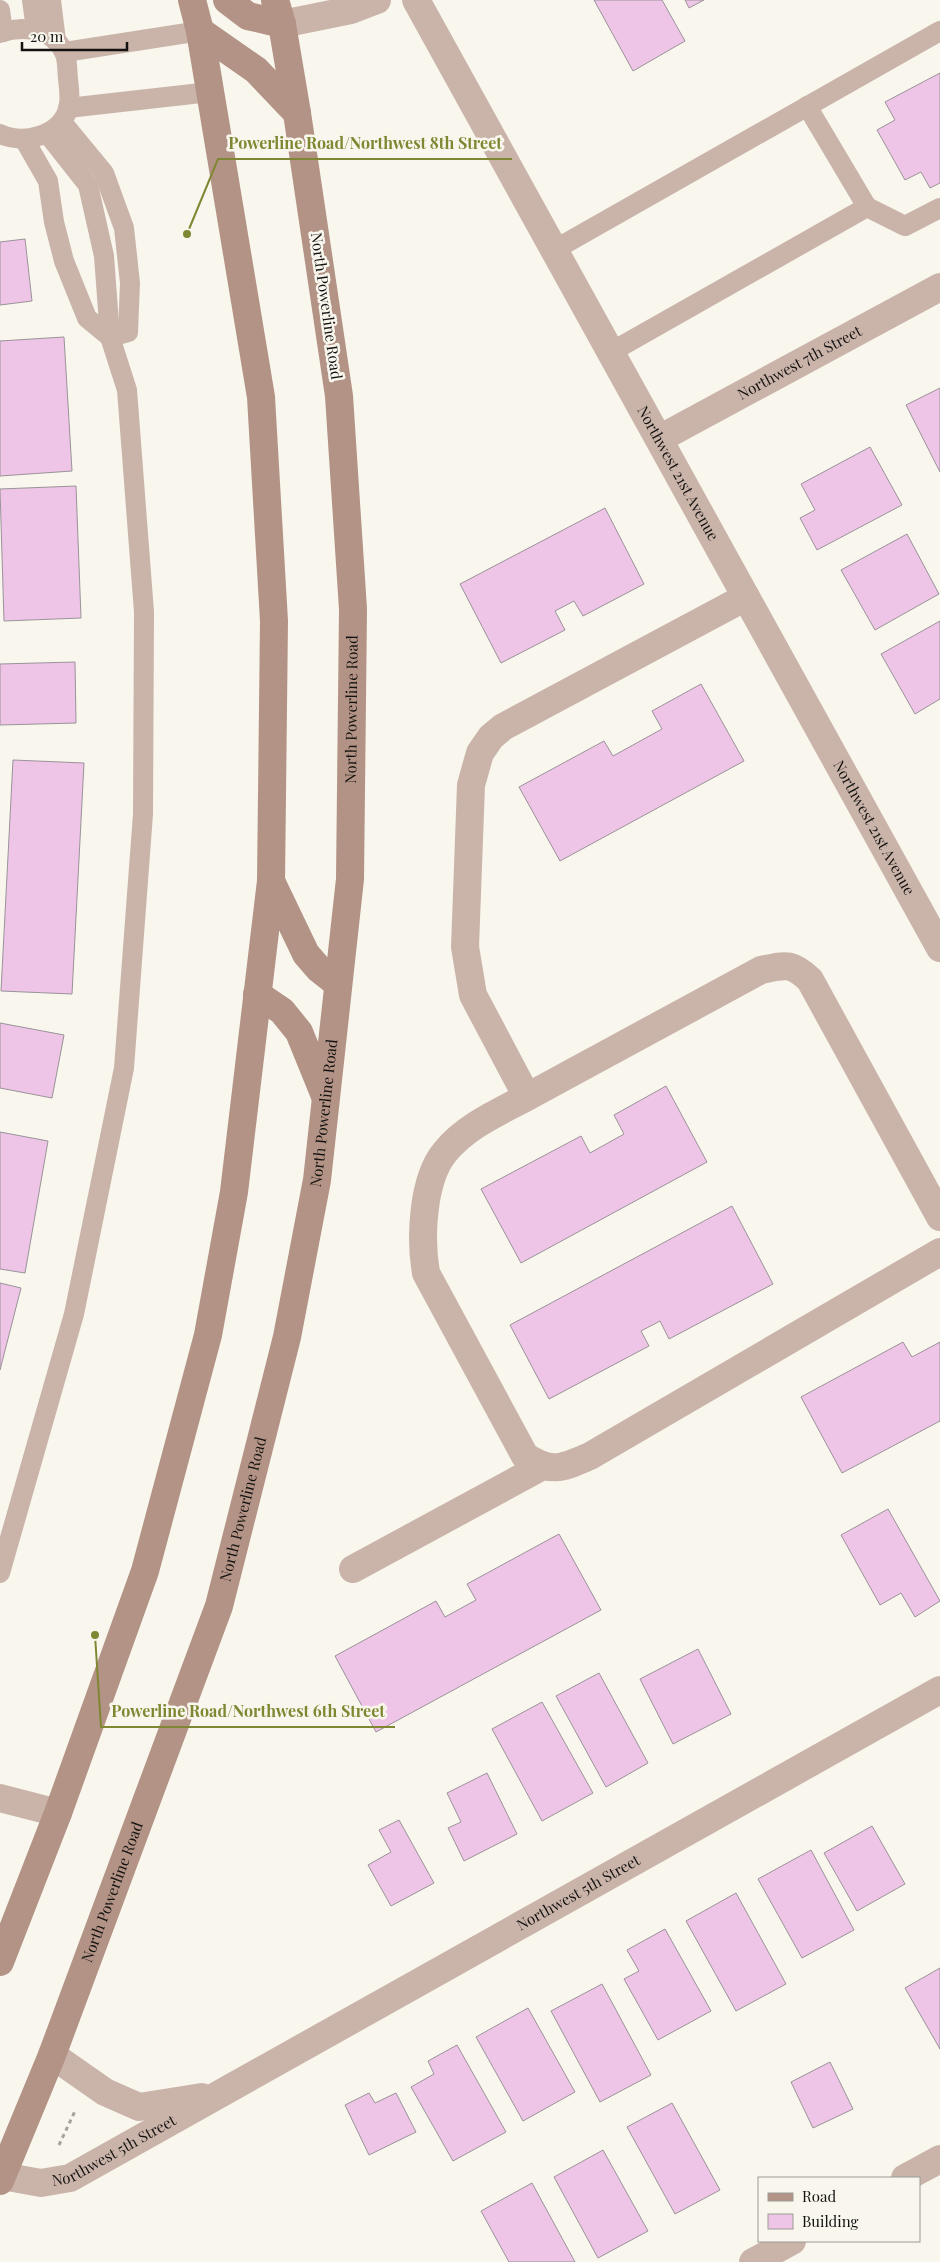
<svg xmlns="http://www.w3.org/2000/svg" width="940" height="2262" viewBox="0 0 940 2262" font-family="'Playfair Display',serif">
  <rect width="100%" height="100%" fill="#f8f6ed"/>
  <!-- building -->
  <g fill="#eec5e6" stroke="#9a9399">
    <polygon points="594,0 662,0 685,41 633,71"/>
    <polygon points="685,0 704,0 689,8"/>
    <polygon points="940,73 940,183 930,188 921,172 905,180 877,130 895,120 885,102"/>
    <polygon points="25,239 32,301 0,305 0,242"/>
    <polygon points="64,337 72,471 0,476 0,341"/>
    <polygon points="940,388 940,472 906,405"/>
    <polygon points="870,447 902,505 817,550 800,518 815,510 801,484"/>
    <polygon points="76,486 81,618 4,621 0,489"/>
    <polygon points="605,508 644,584 583,616 574,601 555,611 565,630 501,663 460,584"/>
    <polygon points="907,534 939,594 875,630 841,570"/>
    <polygon points="940,621 940,699 915,714 881,654"/>
    <polygon points="75,662 76,723 0,725 0,664"/>
    <polygon points="701,684 744,761 560,861 519,787 604,741 613,756 662,729 652,711"/>
    <polygon points="13,760 84,763 72,994 1,991"/>
    <polygon points="0,1023 64,1035 52,1098 0,1088"/>
    <polygon points="666,1086 707,1162 521,1263 481,1189 581,1136 590,1153 624,1134 614,1115"/>
    <polygon points="0,1132 48,1141 25,1273 0,1269"/>
    <polygon points="732,1206 773,1284 669,1339 660,1321 641,1331 649,1346 549,1399 510,1325"/>
    <polygon points="0,1283 21,1288 0,1370"/>
    <polygon points="903,1342 912,1357 940,1342 940,1421 842,1473 801,1397"/>
    <polygon points="888,1509 940,1601 915,1617 901,1593 880,1605 841,1535"/>
    <polygon points="559,1534 601,1610 376,1732 335,1656 436,1601 445,1617 476,1600 467,1584"/>
    <polygon points="698,1649 731,1714 673,1744 640,1679"/>
    <polygon points="599,1673 648,1763 606,1787 556,1696"/>
    <polygon points="542,1702 593,1793 542,1821 492,1729"/>
    <polygon points="487,1773 517,1834 464,1861 448,1828 461,1822 447,1793"/>
    <polygon points="399,1820 434,1883 391,1906 368,1865 391,1852 379,1830"/>
    <polygon points="872,1826 905,1884 857,1911 824,1853"/>
    <polygon points="811,1850 854,1930 802,1958 758,1879"/>
    <polygon points="736,1893 786,1984 736,2011 686,1921"/>
    <polygon points="665,1929 711,2011 658,2040 624,1979 639,1971 627,1950"/>
    <polygon points="940,1968 940,2049 905,1988"/>
    <polygon points="602,1984 651,2075 600,2102 551,2011"/>
    <polygon points="528,2008 575,2092 523,2121 476,2037"/>
    <polygon points="457,2045 506,2132 453,2161 411,2087 434,2074 428,2061"/>
    <polygon points="830,2062 853,2109 813,2128 791,2082"/>
    <polygon points="369,2093 375,2103 396,2093 416,2132 369,2155 345,2105"/>
    <polygon points="672,2103 720,2190 675,2214 627,2127"/>
    <polygon points="603,2150 648,2231 598,2258 554,2177"/>
    <polygon points="532,2183 575,2262 509,2262 481,2211"/>
  </g>
  <g fill="none" stroke-linecap="round" stroke-linejoin="round">
    <!-- path -->
    <polyline stroke="#a4a29c" stroke-width="3" stroke-dasharray="4 4" stroke-linecap="butt" points="59,2145 76,2109"/>
    <!-- lane -->
    <g stroke="#cab4aa" stroke-width="20">
      <polyline points="32,0 36,30"/>
      <polyline points="51,0 56,41"/>
      <polyline points="0,10 3,32"/>
      <path d="M 0,33 C 21,25 53,28 64,52 C 68,59 67,71 68,79 C 69,88 71,100 68,109 C 60,136 23,145 0,134"/>
      <polyline points="65,52 200,31"/>
      <polyline points="807,106 867,207"/>
      <polyline points="68,108 210,92"/>
      <polyline points="62,122 104,173 124,228 130,283 128,332 110,337"/>
      <polyline points="24,139 48,181 54,222 64,261 87,318 110,337"/>
      <polyline points="554,250 940,31"/>
      <polyline points="611,352 867,207 905,226 940,208"/>
      <polyline points="0,1573 74,1314 124,1068 143,814 144,612 127,390 110,337 104,256 88,185 47,133"/>
    </g>
    <!-- street -->
    <g stroke="#cab4aa" stroke-width="28">
      <path id="s1" d="M 416,0 L 940,948"/>
      <polyline points="282,24 351,10 377,0"/>
      <path id="s2" d="M 659,439 L 940,287"/>
      <path d="M 746,597 L 503,727 L 491,737 L 480,753 L 471,785 L 465,947 L 473,995 L 527,1097 C 499,1112 466,1126 445,1152 C 422,1180 420,1239 426,1273 L 525,1456 C 552,1474 562,1468 590,1456 L 940,1252"/>
      <path d="M 527,1097 L 761,970 C 785,965 791,962 810,980 L 940,1217"/>
      <polyline points="353,1569 541,1467"/>
      <polyline points="0,1798 58,1813"/>
      <polyline points="52,2055 105,2092 139,2107 202,2097"/>
      <path id="s3" d="M 2,2176 L 41,2183 L 70,2178 L 940,1690"/>
      <polyline points="905,2178 940,2159"/>
      <polyline points="753,2262 792,2241"/>
    </g>
    <!-- secondary -->
    <g stroke="#b39385" stroke-width="28">
      <polyline points="227,0 248,16 282,24"/>
      <polyline points="200,31 256,70 297,113"/>
      <polyline points="271,881 306,954 319,969 338,984"/>
      <polyline points="257,994 282,1011 299,1032 325,1096"/>
      <polyline points="0,1962 58,1813 145,1571 208,1335 234,1192 271,881 274,621 261,397 200,31 192,0"/>
      <path id="s4" d="M 0,2181 L 52,2055 L 219,1606 L 287,1337 L 317,1180 L 350,879 L 353,609 L 339,396 L 297,113 L 282,24 L 275,0"/>
    </g>
  </g>
  <g text-anchor="middle" stroke-width="5" stroke-linejoin="round" paint-order="stroke">
    <!-- street labels -->
    <g font-size="15" fill="#131210" stroke="#f8f6ed">
      <text transform="translate(326 306) rotate(82)" y="5">North Powerline Road</text>
      <text dy="5" stroke="none"><textPath href="#s2" startOffset="160">Northwest 7th Street</textPath></text>
      <text dy="5" stroke="none"><textPath href="#s1" startOffset="541">Northwest 21st Avenue</textPath></text>
      <text dy="5" stroke="none"><textPath href="#s4" startOffset="1525">North Powerline Road</textPath></text>
      <text dy="5" stroke="none"><textPath href="#s1" startOffset="946">Northwest 21st Avenue</textPath></text>
      <text dy="5" stroke="none"><textPath href="#s4" startOffset="1120">North Powerline Road</textPath></text>
      <text dy="5" stroke="none"><textPath href="#s4" startOffset="715">North Powerline Road</textPath></text>
      <text dy="5" stroke="none"><textPath href="#s4" startOffset="310">North Powerline Road</textPath></text>
      <text dy="5" stroke="none"><textPath href="#s3" startOffset="652">Northwest 5th Street</textPath></text>
      <text dy="5" stroke="none"><textPath href="#s3" startOffset="120">Northwest 5th Street</textPath></text>
    </g>
  </g>
  <!-- callouts -->
  <path fill="none" stroke="#7f8732" stroke-width="2" d="M187 234L218 159H512M95 1635L101 1727H395"/>
  <g fill="#7f8732" stroke="#f8f6ed" stroke-width="2">
    <circle cx="187" cy="234" r="5"/>
    <circle cx="95" cy="1635" r="5"/>
  </g>
  <g font-size="16" text-anchor="middle" font-weight="bold" fill="#7f8732" stroke="#f8f6ed" stroke-width="5" stroke-linejoin="round" paint-order="stroke">
    <text x="365" y="149">Powerline Road/Northwest 8th Street</text>
    <text x="248" y="1717">Powerline Road/Northwest 6th Street</text>
  </g>
  <!-- legend -->
  <rect x="758" y="2177" width="162" height="65" fill="#f8f6ed" stroke="#9c9b95"/>
  <rect x="768" y="2193" width="25" height="8" fill="#b39385" stroke="#9c9b95"/>
  <text x="802" y="2202" font-size="15" fill="#131210">Road</text>
  <rect x="768" y="2214" width="25" height="15" fill="#eec5e6" stroke="#9c9b95"/>
  <text x="802" y="2227" font-size="15" fill="#131210">Building</text>
  <!-- scale -->
  <path d="M22 42v8h105v-8" fill="none" stroke="#131210" stroke-width="2.5"/>
  <text x="30" y="42" font-size="15" fill="#131210" stroke="#f8f6ed" stroke-width="4" paint-order="stroke">20 m</text>
</svg>
